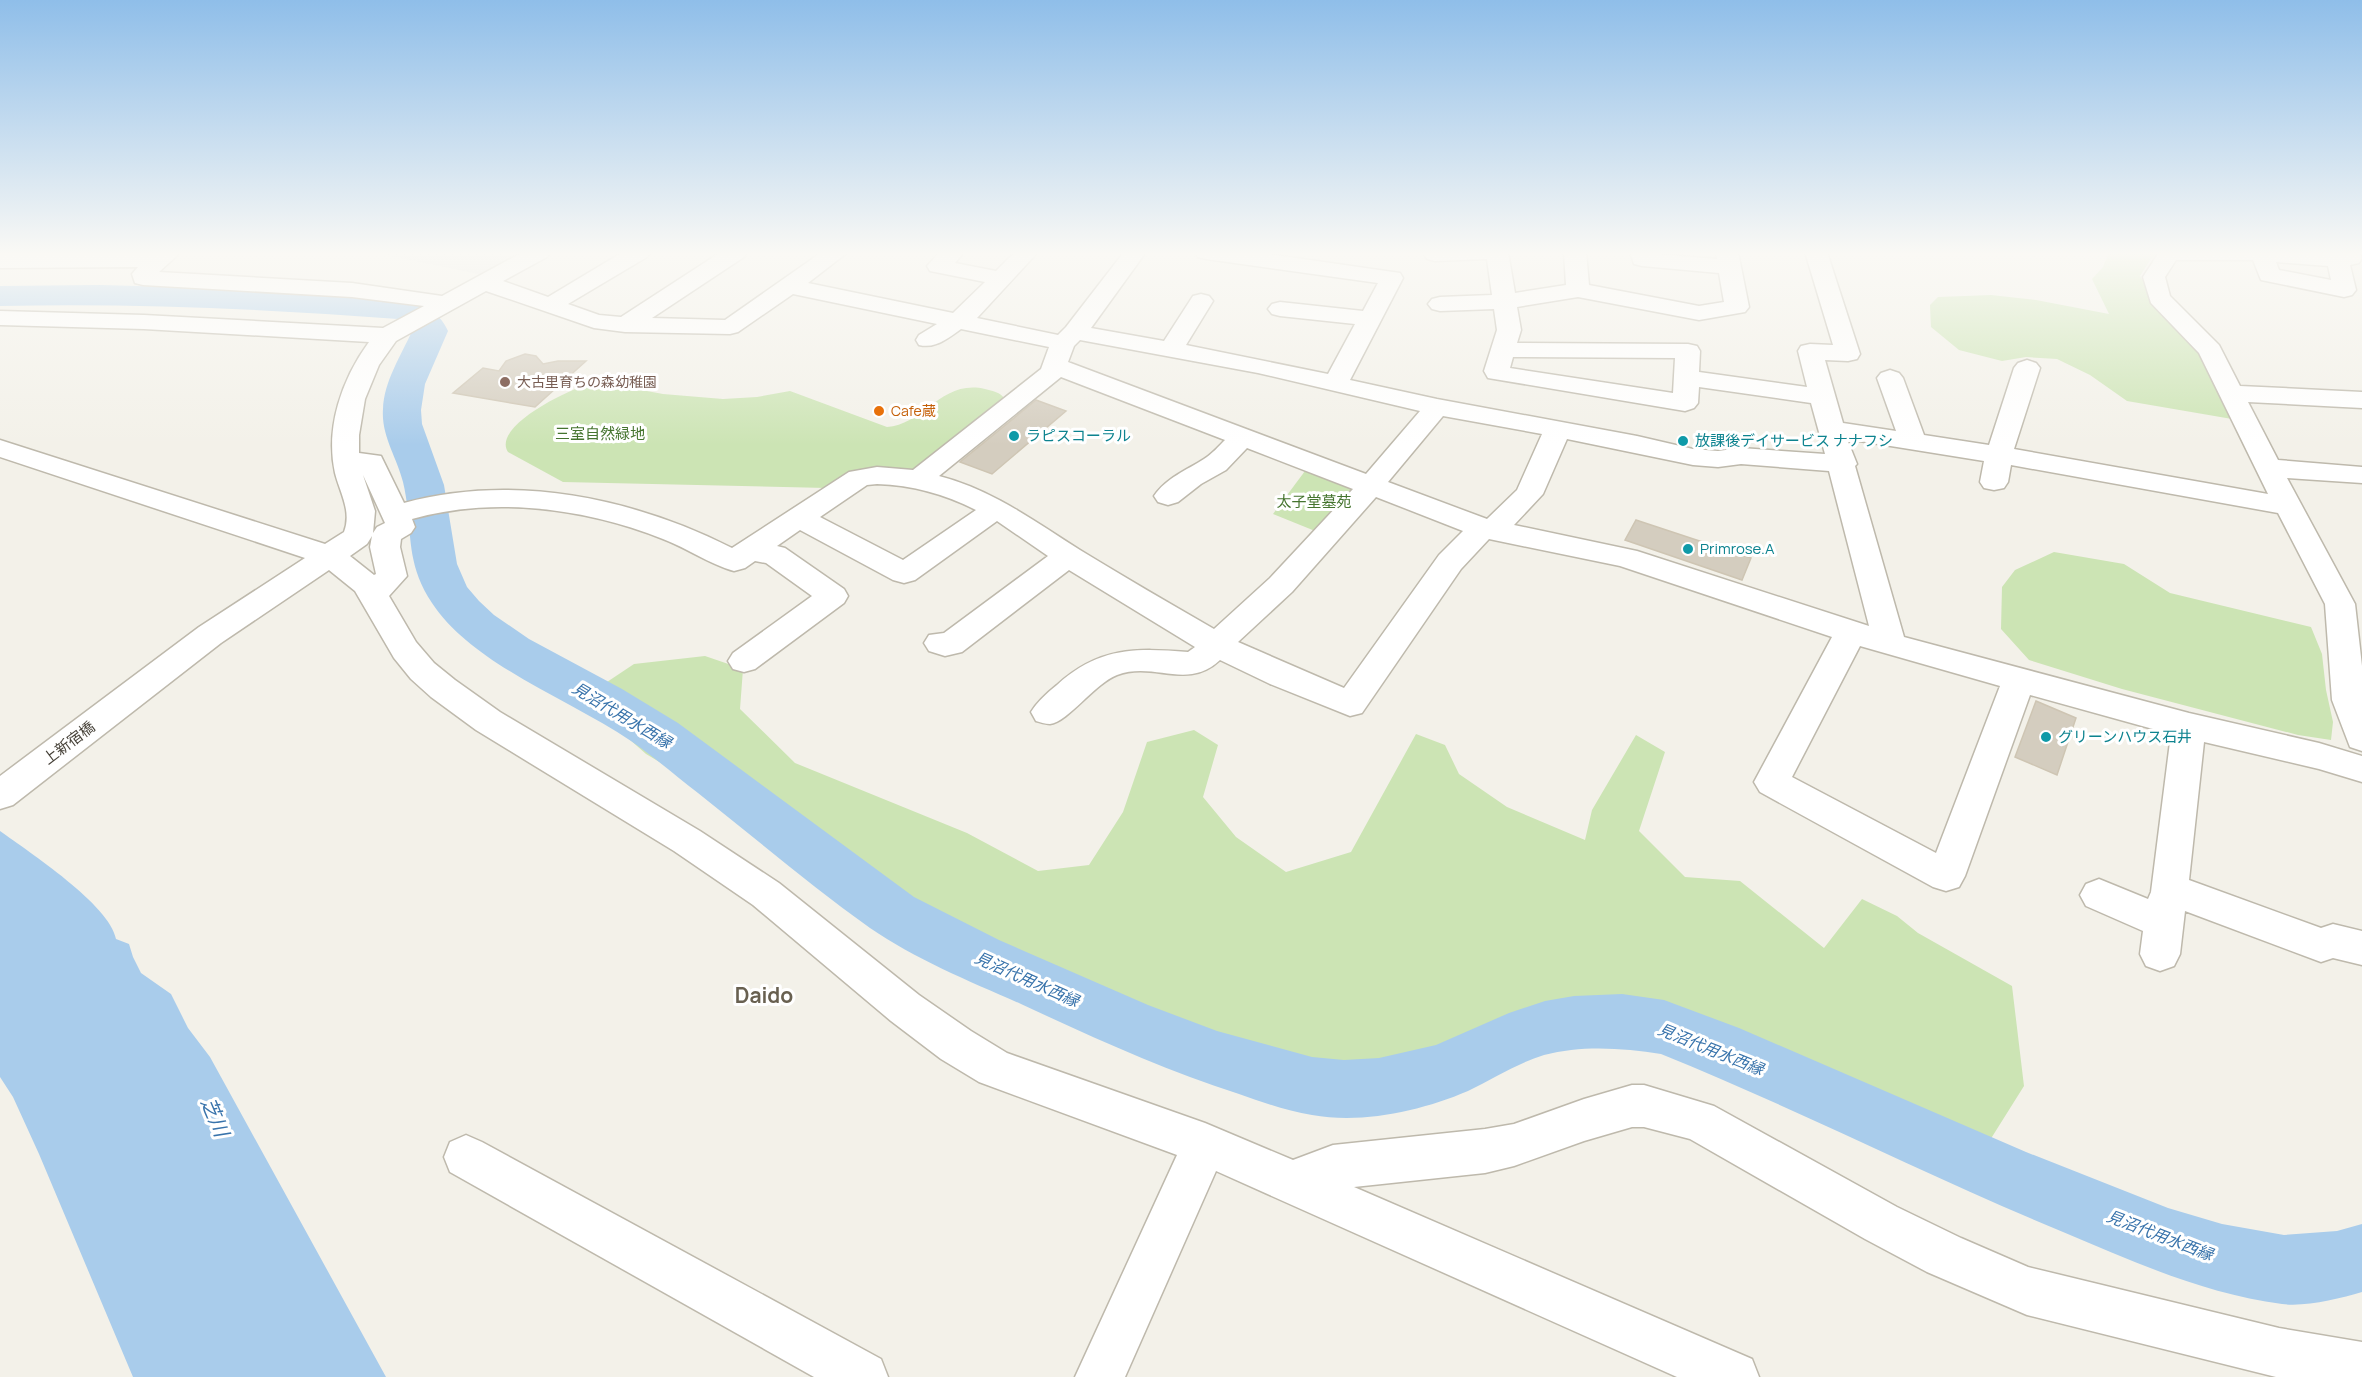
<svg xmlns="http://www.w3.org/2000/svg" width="2362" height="1377" viewBox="0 0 2362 1377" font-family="Manrope,'Noto Sans JP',sans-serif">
  <rect width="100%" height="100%" fill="#f3f1e9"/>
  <!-- green -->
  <g fill="#cce4b4">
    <polygon points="2109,252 2160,252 2150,260 2140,276 2151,293 2202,350 2232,419 2127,401 2090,375 2057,359 2026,357 2002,361 1959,350 1931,327 1930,305 1938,297 1991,295 2036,300 2109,314 2092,279 2103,267"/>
    <path d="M 593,383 L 604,383 L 663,394 L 723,399 L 757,397 L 790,391 L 887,427 C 924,425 941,379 985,389 C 993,391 1000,392 1005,399 L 921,468 L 827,488 L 563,482 L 508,452 C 491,426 573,387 593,383 Z"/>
    <polygon points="1308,467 1356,486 1320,533 1273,514"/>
    <polygon points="2054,552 2124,564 2170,593 2311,627 2322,654 2326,690 2333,722 2331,740 2298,735 2122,689 2029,660 2001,629 2002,587 2015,570"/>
    <polygon points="705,656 743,669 740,709 795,763 967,833 1038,871 1089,865 1123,812 1147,742 1194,730 1218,745 1203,797 1236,837 1286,872 1351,852 1416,734 1445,745 1459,774 1507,807 1585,840 1592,810 1636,735 1665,752 1639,831 1685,877 1740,881 1824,948 1862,899 1897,916 1918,933 2012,986 2024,1086 1980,1156 1913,1119 1664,1027 1485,1034 1430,1055 1368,1071 1290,1060 1219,1042 1069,985 951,935 646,754 583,698 634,664"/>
  </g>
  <!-- parking -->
  <polygon fill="#e5e3e0" points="372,252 494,252 511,255 483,275"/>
  <!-- water -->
  <path fill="#a9cceb" d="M 0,831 C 29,852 110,905 116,939 L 129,944 L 133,957 L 141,973 L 171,994 L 188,1028 L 210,1057 L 386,1377 L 133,1377 L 39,1154 L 13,1097 L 0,1077 Z"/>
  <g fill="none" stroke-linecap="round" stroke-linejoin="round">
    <!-- river -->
    <path fill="#a9cceb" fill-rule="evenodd" d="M 100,285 L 250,289 L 400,299 C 421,304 438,309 448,331 L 425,384 L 421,410 L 422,424 L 444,485 L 457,564 L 467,587 L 479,601 L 494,615 L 529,639 L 622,689 L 678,723 L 914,897 L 999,940 L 1148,1005 L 1217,1031 L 1312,1057 L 1344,1060 L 1379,1058 L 1436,1045 L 1509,1013 L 1545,1001 L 1574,996 L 1622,994 L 1664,1000 L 1739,1028 L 2026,1152 L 2168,1208 L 2222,1224 L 2284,1235 L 2337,1231 L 2362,1224 L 2362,1292 C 2339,1299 2305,1307 2282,1304 C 2205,1294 2134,1262 2063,1232 C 1928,1176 1797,1109 1661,1054 C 1623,1048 1582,1045 1544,1055 C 1518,1063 1493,1079 1468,1091 C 1421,1111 1363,1124 1312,1115 C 1287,1111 1262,1102 1239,1094 C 1164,1070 1092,1037 1021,1004 C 971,982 915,959 870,928 C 811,886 755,838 698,793 C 676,776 654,757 631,741 C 569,699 473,665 432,603 C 403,559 414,528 403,482 C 397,457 381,436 383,409 C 384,381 401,356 412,331 L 410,326 L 398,319 C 265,309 133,303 0,306 L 0,286 Z"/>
  </g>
  <!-- building -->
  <g fill="#d4cdbf" stroke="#cec5b3" stroke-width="1.5">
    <polygon points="525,354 536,356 543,364 558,361 586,361 535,407 453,393 483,368 499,371 506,361"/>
    <polygon points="1036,400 1066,411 992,474 960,462"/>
    <polygon points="1636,520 1751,558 1742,580 1625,540"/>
    <polygon points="2036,701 2076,718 2057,775 2015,757"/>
  </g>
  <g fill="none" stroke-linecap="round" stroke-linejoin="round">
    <!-- minor casing -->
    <g stroke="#beb9ac" stroke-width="3">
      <g id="minor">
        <path d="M 80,252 L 181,252 L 159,272 L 352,283 L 442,296 L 523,252 L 550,252 L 547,257 L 503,281 L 548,297 L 623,252 L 650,252 L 647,257 L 568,304 L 599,315 L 621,317 L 721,252 L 747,252 L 744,257 L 652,318 L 725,320 L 822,252 L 848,252 L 808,283 L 953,313 L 985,282 L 930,271 L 927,266 L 940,252 L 964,252 L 955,263 L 996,271 L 1015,252 L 1038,252 L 977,318 L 1058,335 L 1066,327 L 1124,252 L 1146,252 L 1091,328 L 1164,341 L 1193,296 L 1201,294 L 1209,296 L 1213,301 L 1186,345 L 1328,374 L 1355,324 L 1280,316 L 1272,314 L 1268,309 L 1272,304 L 1280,302 L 1363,311 L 1378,283 L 1206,259 L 1198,257 L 1195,252 L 1254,252 L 1400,273 L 1403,278 L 1350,380 L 1437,399 L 1637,436 L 1693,449 L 1718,451 L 1741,448 L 1825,454 L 1811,403 L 1699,387 L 1698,403 L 1694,408 L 1685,411 L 1488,378 L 1484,371 L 1497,330 L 1494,309 L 1440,311 L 1432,309 L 1428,304 L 1432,299 L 1440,297 L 1492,295 L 1487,259 L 1435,261 L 1427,259 L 1424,254 L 1425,252 L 1508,252 L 1515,293 L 1566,285 L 1564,252 L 1586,252 L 1589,285 L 1699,306 L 1724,302 L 1719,273 L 1642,266 L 1634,264 L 1630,252 L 1717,259 L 1716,252 L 1738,252 L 1749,307 L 1745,312 L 1699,320 L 1578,297 L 1517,307 L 1521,330 L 1517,343 L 1688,344 L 1697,346 L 1700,351 L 1699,372 L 1807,387 L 1798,351 L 1801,346 L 1810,344 L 1833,345 L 1805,252 L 1827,252 L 1860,354 L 1857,359 L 1848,361 L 1825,360 L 1843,423 L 1896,431 L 1877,378 L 1881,373 L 1890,370 L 1899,373 L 1903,378 L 1924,435 L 1989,445 L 2014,368 L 2018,363 L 2027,360 L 2036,363 L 2040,368 L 2014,449 L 2268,494 L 2199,353 L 2151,303 L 2143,277 L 2158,254 L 2156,252 L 2359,253 L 2362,258 L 2359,263 L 2350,265 L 2356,290 L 2352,295 L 2344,297 L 2261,280 L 2253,260 L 2176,260 L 2165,277 L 2170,296 L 2219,345 L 2240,386 L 2362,392 L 2362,408 L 2248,402 L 2278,460 L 2362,467 L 2362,483 L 2287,478 L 2355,604 L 2362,666 L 2362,751 L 2350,747 L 2332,700 L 2325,604 L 2278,513 L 2011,465 L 2008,482 L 2004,488 L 1994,490 L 1984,488 L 1980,482 L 1984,461 L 1847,439 L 1857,464 L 1855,466 L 1904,637 L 2189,713 L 2319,743 L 2362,756 L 2362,782 L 2319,769 L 2204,742 L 2189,880 L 2321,928 L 2333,924 L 2362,931 L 2362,965 L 2333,958 L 2321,962 L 2185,911 L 2180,954 L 2174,966 L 2160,971 L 2146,966 L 2140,954 L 2143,931 L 2086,906 L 2080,895 L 2086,884 L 2099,879 L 2148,899 L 2151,892 L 2171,734 L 2030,695 L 1965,876 L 1959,887 L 1946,891 L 1933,887 L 1760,792 L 1754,782 L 1832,637 L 1620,566 L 1489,539 L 1461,569 L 1362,713 L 1350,716 L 1270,684 L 1220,660 C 1187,691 1155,661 1117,675 C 1094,684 1068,722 1050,724 C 1045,724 1040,722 1036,721 L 1031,712 C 1038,701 1047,693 1057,685 C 1099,647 1135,648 1188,652 L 1195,647 L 1069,570 L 962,652 L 945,656 L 929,651 L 924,643 L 929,635 L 944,633 L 1048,556 L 997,521 L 915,580 L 904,583 L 893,580 L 800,530 L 777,546 L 785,548 L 844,589 L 848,596 L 844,603 L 755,669 L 744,672 L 733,669 L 728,661 L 733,653 L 812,596 L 766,563 L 755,561 L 745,568 L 734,571 C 709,564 687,548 663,539 C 585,508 493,496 412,519 L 415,527 L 411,533 L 401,539 L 400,547 L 407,576 L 389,596 L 416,642 L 434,663 L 455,680 L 500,712 L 700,831 L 779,883 L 919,995 L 971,1031 L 1007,1053 L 1205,1123 L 1293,1160 L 1333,1145 L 1485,1129 L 1514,1124 L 1584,1099 L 1632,1085 L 1644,1085 L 1714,1106 L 1897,1207 L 1961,1238 L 2028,1267 L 2279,1328 L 2362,1342 L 2362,1377 L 2276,1377 L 2027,1315 L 1927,1272 L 1865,1239 L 1690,1139 L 1644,1127 L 1632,1127 L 1584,1141 L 1514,1166 L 1485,1173 L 1354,1187 L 1752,1359 L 1759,1377 L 1677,1377 L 1216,1171 L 1125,1377 L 1075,1377 L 1177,1155 L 979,1082 L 941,1059 L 891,1021 L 753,905 L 674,851 L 476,730 L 431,697 L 411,679 L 394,658 L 355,591 L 329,570 L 221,643 L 13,805 L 0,809 L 0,776 L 199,627 L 305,558 L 0,457 L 0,440 L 325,544 L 344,532 C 352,511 340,493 335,473 C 325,428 342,379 369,342 L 144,329 L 0,325 L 0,311 L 144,315 L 383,328 L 424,306 L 352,297 L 143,285 L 135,283 L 132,274 L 138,267 L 0,268 L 0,254 ZM 2276,262 L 2328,266 L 2331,280 L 2279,270 ZM 486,291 L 594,328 L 625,332 L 730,334 L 738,332 L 793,294 L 937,324 L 919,335 L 916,340 L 919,345 C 936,349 948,338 961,329 L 1049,347 L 1041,369 L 913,470 L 877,467 L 849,472 L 732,548 C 633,498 514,473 404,503 L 381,456 L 359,453 L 359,435 L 365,399 L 379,365 L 396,341 ZM 1080,340 L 1258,373 L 1420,411 L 1366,474 L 1068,362 L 1074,346 ZM 1513,357 L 1675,358 L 1673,393 L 1510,368 ZM 1061,377 L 1225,440 C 1219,446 1212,454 1204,459 C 1187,470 1166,478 1154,496 L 1158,502 L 1168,505 L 1178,502 L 1201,484 L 1226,470 L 1247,448 L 1353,489 L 1270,578 L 1214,629 C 1169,603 1124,577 1080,550 C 1034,521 993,490 939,476 ZM 1443,416 L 1542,434 L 1517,490 L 1487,519 L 1388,482 ZM 1567,439 L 1693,465 L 1718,467 L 1741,464 L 1829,471 L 1869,626 L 1637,551 L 1514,525 L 1543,494 ZM 363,475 L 385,523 L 377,527 L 373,533 L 375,511 ZM 877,484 C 913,485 944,494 976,510 L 903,560 L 820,517 L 867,485 ZM 1376,497 L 1463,531 L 1439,555 L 1344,688 L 1238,642 L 1292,592 ZM 372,536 L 370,547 L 376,574 L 374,575 L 350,556 L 367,544 ZM 1860,646 L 2000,686 L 1936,853 L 1792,777 Z"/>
        <polygon points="466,1135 482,1142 881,1359 888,1377 814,1377 450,1172 444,1157 450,1142"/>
      </g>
    </g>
    <!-- minor -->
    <use href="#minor" fill="#fff" fill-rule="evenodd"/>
  </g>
  <!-- sky -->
  <linearGradient id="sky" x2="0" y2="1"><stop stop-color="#8fbee9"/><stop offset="0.57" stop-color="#faf9f5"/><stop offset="1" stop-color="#faf9f5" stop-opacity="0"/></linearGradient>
  <rect width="2362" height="445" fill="url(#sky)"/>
  <!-- markers -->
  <circle fill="#8d6e63" stroke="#fff" stroke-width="2" cx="505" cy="382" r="6"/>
  <circle fill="#e8710a" stroke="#fff" stroke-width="2" cx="879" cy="411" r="6"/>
  <g fill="#0f9aa8" stroke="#fff" stroke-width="2">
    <circle cx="1014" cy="436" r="6"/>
    <circle cx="1683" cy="441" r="6"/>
    <circle cx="1688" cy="549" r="6"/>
    <circle cx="2046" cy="737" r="6"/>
  </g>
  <g text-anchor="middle" stroke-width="6" stroke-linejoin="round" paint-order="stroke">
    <!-- far-education labels -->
    <g font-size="14" fill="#785e54" stroke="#fff" text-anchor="start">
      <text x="517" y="387">大古里育ちの森幼稚園</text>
    </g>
    <!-- far-food labels -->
    <g font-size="14" fill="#c56008" stroke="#fff" text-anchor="start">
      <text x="891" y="416">Cafe蔵</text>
    </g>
    <!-- park labels -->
    <g font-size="15" fill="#45742f" stroke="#fff">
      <text x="600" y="439">三室自然緑地</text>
      <text x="1314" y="507">太子堂墓苑</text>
    </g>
    <!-- culture labels -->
    <g font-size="15" fill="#0d838f" stroke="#fff" text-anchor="start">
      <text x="1026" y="441">ラピスコーラル</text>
      <text x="1695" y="446">放課後デイサービス ナナフシ</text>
      <text x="1700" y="554">Primrose.A</text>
      <text x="2058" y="742">グリーンハウス石井</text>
    </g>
    <!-- street labels -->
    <g font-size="15" fill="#464138" stroke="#fff">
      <text transform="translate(69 743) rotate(-37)" y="5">上新宿橋</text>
    </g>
    <!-- water labels -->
    <g font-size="16" font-style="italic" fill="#3873ab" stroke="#fff">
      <text transform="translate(622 715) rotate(31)" y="6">見沼代用水西縁</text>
      <text transform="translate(1027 979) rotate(24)" y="6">見沼代用水西縁</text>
      <text transform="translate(1711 1049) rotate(22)" y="6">見沼代用水西縁</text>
      <text transform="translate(2160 1235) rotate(21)" y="6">見沼代用水西縁</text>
    </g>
    <!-- near-water labels -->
    <g font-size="20" font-style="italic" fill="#3873ab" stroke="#fff">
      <text transform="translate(215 1117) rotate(67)" y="7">芝川</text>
    </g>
    <!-- near-quarter labels -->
    <g font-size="21" font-weight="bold" fill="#686050" stroke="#fff">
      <text x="764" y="1003">Daido</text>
    </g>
  </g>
</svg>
